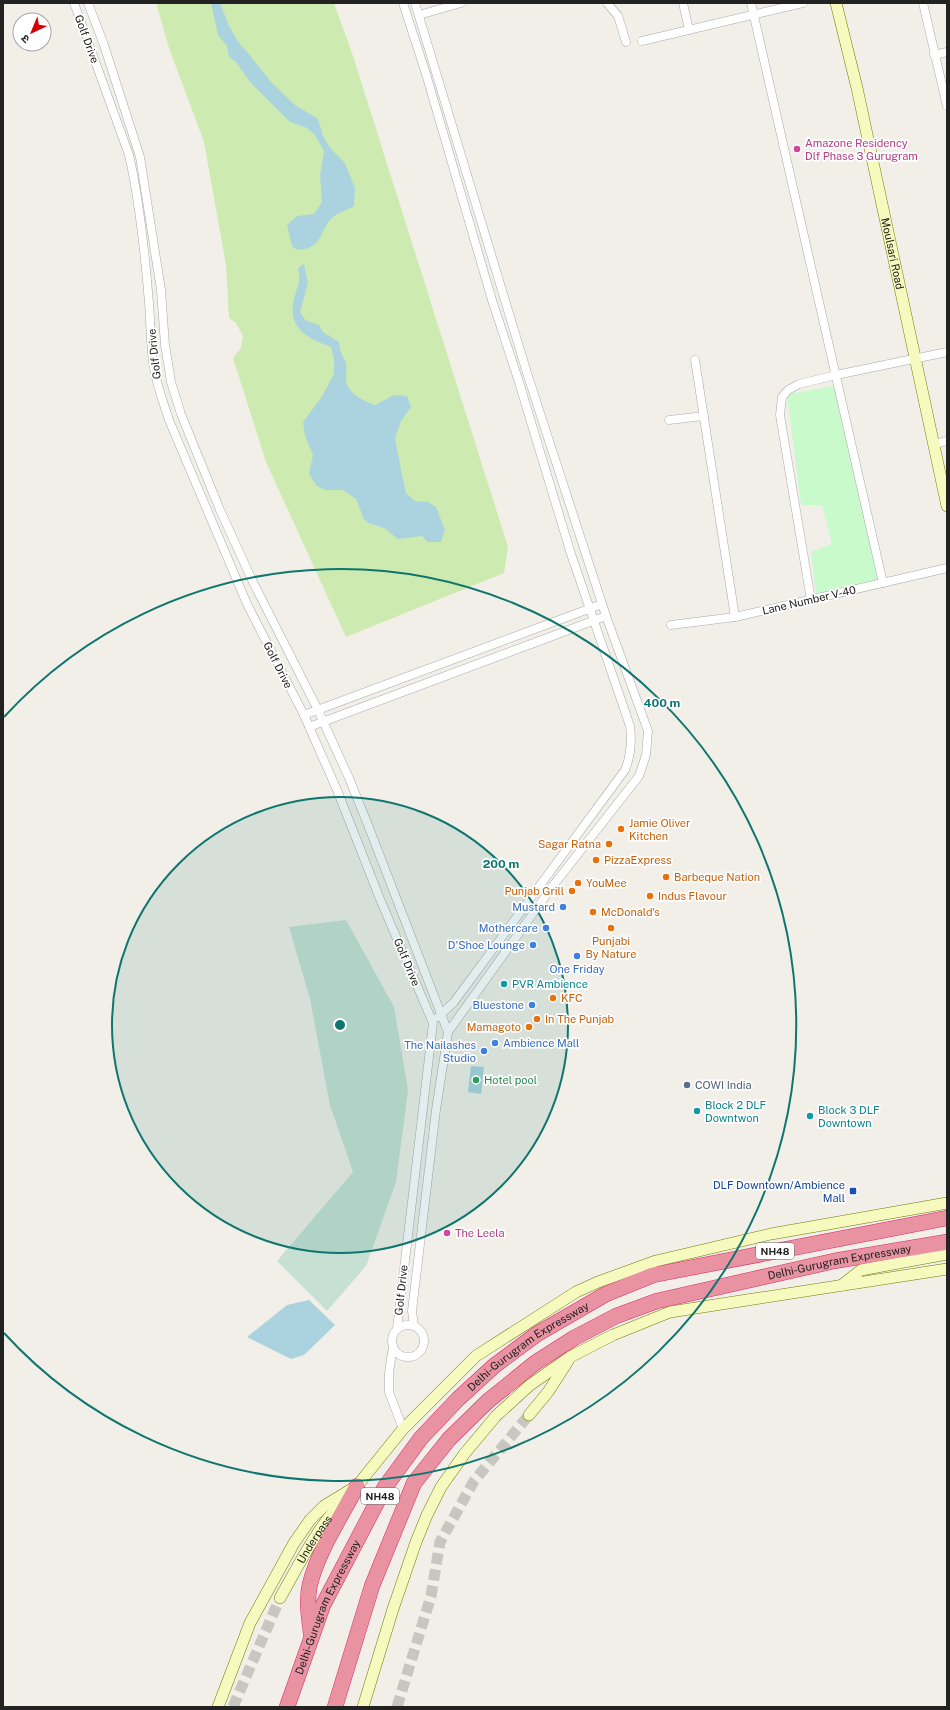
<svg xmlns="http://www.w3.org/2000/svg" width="950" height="1710" viewBox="0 0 950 1710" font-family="'Public Sans','Noto Sans Devanagari',sans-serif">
  <rect width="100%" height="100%" fill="#f2efe9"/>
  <!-- grass -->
  <polygon fill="#cdebb0" points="156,3 334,3 353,56 508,547 504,573 346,637 266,462 233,358 241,348 243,336 236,323 229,318 226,265 204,142 169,48"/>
  <!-- wetland -->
  <polygon fill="#c6e0d4" points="346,920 394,1007 408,1090 396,1182 366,1266 327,1311 277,1261 353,1172 330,1105 310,999 289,927"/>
  <!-- park -->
  <polygon fill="#c8facc" points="840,385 878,581 816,593 811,552 832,544 822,505 801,505 787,394"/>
  <!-- water -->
  <g fill="#aad3df">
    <path d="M 211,3 L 220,3 L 229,26 L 239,43 L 248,53 L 271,82 L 295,105 L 318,119 L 323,136 L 330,148 L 345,163 L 355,188 L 354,206 C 348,210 337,213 332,218 C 318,232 324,248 297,250 L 292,246 L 287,225 L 297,216 L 314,214 L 322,202 L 320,175 L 324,151 L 315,135 L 307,128 L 290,122 L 250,82 L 236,62 L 229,57 L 227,46 L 218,35 Z"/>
    <path d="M 304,264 L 308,283 L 300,312 L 305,320 L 319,325 L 323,332 L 339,342 C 340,354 342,353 346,363 C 347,369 346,373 346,379 C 346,393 364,401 375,405 L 394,395 L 407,396 L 411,407 L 401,421 L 395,438 L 402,475 L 406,493 L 415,501 L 428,502 L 436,507 L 445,530 L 441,542 L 428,542 L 422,536 L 398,539 L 384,528 L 368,523 L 364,519 L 356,499 L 343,490 L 325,490 L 317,486 L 309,474 L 313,455 L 305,436 L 303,422 L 321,398 L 334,374 L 334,360 L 331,347 C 307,338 287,328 294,299 C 298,283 301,285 298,268 Z"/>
    <polygon points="471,1066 484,1067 481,1094 468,1092"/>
    <polygon points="309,1300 335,1325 304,1355 291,1359 247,1337 287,1305"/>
  </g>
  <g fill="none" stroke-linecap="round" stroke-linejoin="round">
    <!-- secondary-tunnel -->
    <g stroke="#c8c6c1" stroke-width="11" stroke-dasharray="11 5.5" stroke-linecap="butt">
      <polyline points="233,1707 280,1598"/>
      <polyline points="397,1707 431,1596 440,1542 474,1481 529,1415"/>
    </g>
    <!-- street casing -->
    <g stroke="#a9a9a9" stroke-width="9">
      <g id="street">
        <path d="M 74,3 L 129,155 C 140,203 145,254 149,303 C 151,326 150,350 155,373 C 158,389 164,404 169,420 L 247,604 L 304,715 L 337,790 L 380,899 L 433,1023 L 397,1329"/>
        <polyline points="88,3 104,45 140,157 161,290 165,345 171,382 181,414 220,510 252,580 318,710 349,778 368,825 448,1032 436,1110 412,1311 414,1326"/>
        <path d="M 403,3 L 426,74 L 492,300 L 518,379 L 571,554 L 630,726 C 632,741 631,755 625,770 L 454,1002 L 438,1017"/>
        <polyline points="415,3 527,373 606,616 648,731 646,755 639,776 552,887 448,1032"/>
        <polyline points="607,3 618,16 626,42"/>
        <polyline points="683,3 689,30"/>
        <polyline points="751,3 883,583"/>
        <polyline points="923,3 947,106"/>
        <polyline points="419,15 461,3"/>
        <polyline points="642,41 803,3"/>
        <polyline points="934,55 947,52"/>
        <polyline points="695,360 735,617"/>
        <polyline points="669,420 704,416"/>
        <polyline points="934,444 947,441"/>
        <polyline points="811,600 780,415 782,397 788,390 799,384 836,375 947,352"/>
        <polyline points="671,625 735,617 947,568"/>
        <polyline points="304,715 602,604"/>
        <polyline points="309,727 606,616"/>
        <circle cx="408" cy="1341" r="16"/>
        <polyline points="393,1346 389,1373 389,1392 403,1429"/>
      </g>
    </g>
    <!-- secondary casing -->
    <g stroke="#707d05" stroke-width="12">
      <g id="secondary">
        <path id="s1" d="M 836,3 L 857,88 L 947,506"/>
        <polyline points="842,1285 861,1270 947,1254"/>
        <polyline points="529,1415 548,1392 568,1361"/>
        <path id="s2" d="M 280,1598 C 300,1563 317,1527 346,1498"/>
        <polyline points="218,1707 250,1623 294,1543 310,1520 324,1506 357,1486 403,1429 476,1356 576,1292 598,1282 656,1261 771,1234 947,1203"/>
        <polyline points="363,1707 393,1609 416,1542 427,1515 441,1487 465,1453 496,1416 530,1385 570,1357 613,1335 670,1312 947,1269"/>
      </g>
    </g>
    <!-- highway casing -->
    <g stroke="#dc2a67" stroke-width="16">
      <g id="highway">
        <path d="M 311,1633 C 309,1617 306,1600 310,1584 C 319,1549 341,1517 357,1486"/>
        <path id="s3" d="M 287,1707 L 323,1605 L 385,1487 L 421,1438 L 458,1399 L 494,1366 L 537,1334 L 606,1294 L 653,1275 L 947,1218"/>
        <path id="s4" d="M 335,1707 L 372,1586 L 414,1483 L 449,1439 L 488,1401 L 535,1363 L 574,1338 L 616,1316 L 657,1301 L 834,1261 L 947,1242"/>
      </g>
    </g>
    <!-- street -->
    <use href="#street" stroke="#fff" stroke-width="8"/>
    <!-- secondary -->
    <use href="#secondary" stroke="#f7fabf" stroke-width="11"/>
    <!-- highway -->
    <use href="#highway" stroke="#e892a2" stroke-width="15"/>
  </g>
  <!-- distance rings -->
  <circle cx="340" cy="1025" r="228" fill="#0f766e" fill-opacity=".12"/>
  <g fill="none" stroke="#0f766e" stroke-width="2">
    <circle cx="340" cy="1025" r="228"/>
    <path d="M4 717A456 456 0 1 1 4 1333"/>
  </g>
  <!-- markers -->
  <g fill="#d1479c" stroke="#fff" stroke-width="1.5">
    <circle cx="797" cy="149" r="4"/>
    <circle cx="447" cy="1233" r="4"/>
  </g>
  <g fill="#e8710a" stroke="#fff" stroke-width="1.5">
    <circle cx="621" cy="829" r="4"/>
    <circle cx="609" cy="844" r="4"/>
    <circle cx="596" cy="860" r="4"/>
    <circle cx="666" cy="877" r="4"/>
    <circle cx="578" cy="883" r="4"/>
    <circle cx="572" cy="891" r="4"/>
    <circle cx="650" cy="896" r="4"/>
    <circle cx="593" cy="912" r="4"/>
    <circle cx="611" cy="928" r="4"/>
    <circle cx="553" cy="998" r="4"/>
    <circle cx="537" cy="1019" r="4"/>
    <circle cx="529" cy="1027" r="4"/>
  </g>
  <g fill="#3f7fe0" stroke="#fff" stroke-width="1.5">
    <circle cx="563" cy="907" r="4"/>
    <circle cx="546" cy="928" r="4"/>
    <circle cx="533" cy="945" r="4"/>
    <circle cx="577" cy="956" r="4"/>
    <circle cx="532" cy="1005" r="4"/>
    <circle cx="495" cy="1043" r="4"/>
    <circle cx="484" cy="1051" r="4"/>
  </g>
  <g fill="#0f9aa8" stroke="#fff" stroke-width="1.5">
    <circle cx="504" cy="984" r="4"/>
    <circle cx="697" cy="1111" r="4"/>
    <circle cx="810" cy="1116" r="4"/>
  </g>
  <circle fill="#2e9e5b" stroke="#fff" stroke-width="1.5" cx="476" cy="1080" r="4"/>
  <circle fill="#5c6f8a" stroke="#fff" stroke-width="1.5" cx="687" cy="1085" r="4"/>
  <rect fill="#1a4fb4" stroke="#fff" stroke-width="1.5" x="849" y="1187" width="8" height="8" rx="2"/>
  <g text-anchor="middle" stroke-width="3.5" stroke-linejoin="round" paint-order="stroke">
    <!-- shield labels -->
    <g fill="#fff" stroke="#646464" stroke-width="1">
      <rect x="756" y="1243" width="38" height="16" rx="3"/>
      <rect x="361" y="1488" width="38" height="16" rx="3"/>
    </g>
    <g font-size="10" font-weight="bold" fill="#222">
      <text x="775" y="1255">NH48</text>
      <text x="380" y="1500">NH48</text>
    </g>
    <!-- street labels -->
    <g font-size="11" fill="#222" stroke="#fff">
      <text transform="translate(87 39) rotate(70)" y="4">Golf Drive</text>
      <text dy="4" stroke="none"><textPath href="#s1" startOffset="257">Moulsari Road</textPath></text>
      <text transform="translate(154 354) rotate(-96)" y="4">Golf Drive</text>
      <text transform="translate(809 600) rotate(-13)" y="4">Lane Number V-40</text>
      <text transform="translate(278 665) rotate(63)" y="4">Golf Drive</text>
      <text transform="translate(407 962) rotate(67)" y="4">Golf Drive</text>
      <text dy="4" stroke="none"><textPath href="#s4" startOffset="733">Delhi-Gurugram Expressway</textPath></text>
      <text transform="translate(401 1290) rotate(-84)" y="4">Golf Drive</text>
      <text dy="4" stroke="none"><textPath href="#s3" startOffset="444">Delhi-Gurugram Expressway</textPath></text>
      <text dy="4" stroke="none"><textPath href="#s2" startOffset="68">Underpass</textPath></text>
      <text dy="4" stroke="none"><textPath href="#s3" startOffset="108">Delhi-Gurugram Expressway</textPath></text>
    </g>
    <!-- hotel labels -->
    <g font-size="11" fill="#b23c85" stroke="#fff" text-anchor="start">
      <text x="805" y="147">Amazone Residency<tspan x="805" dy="13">Dlf Phase 3 Gurugram</tspan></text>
      <text x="455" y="1237">The Leela</text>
    </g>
    <!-- food labels -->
    <g font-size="11" fill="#c56008" stroke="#fff" text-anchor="start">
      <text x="629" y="827">Jamie Oliver<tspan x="629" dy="13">Kitchen</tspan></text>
      <text x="601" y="848" text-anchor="end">Sagar Ratna</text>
      <text x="604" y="864">PizzaExpress</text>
      <text x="674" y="881">Barbeque Nation</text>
      <text x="586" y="887">YouMee</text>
      <text x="564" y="895" text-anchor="end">Punjab Grill</text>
      <text x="658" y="900">Indus Flavour</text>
      <text x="601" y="916">McDonald's</text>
      <text x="611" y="945" text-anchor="middle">Punjabi<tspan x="611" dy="13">By Nature</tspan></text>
      <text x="561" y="1002">KFC</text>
      <text x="545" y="1023">In The Punjab</text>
      <text x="521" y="1031" text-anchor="end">Mamagoto</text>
    </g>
    <!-- shop labels -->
    <g font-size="11" fill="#366cbe" stroke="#fff" text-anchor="end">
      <text x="555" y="911">Mustard</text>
      <text x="538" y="932">Mothercare</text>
      <text x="525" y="949">D'Shoe Lounge</text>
      <text x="577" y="973" text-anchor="middle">One Friday</text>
      <text x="524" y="1009">Bluestone</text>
      <text x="503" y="1047" text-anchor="start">Ambience Mall</text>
      <text x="476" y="1049">The Nailashes<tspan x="476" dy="13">Studio</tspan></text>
    </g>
    <!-- culture labels -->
    <g font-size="11" fill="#0d838f" stroke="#fff" text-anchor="start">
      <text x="512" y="988">PVR Ambience</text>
      <text x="705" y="1109">Block 2 DLF<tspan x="705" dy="13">Downtwon</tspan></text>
      <text x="818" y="1114">Block 3 DLF<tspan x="818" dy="13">Downtown</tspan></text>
    </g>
    <!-- leisure labels -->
    <g font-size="11" fill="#27864d" stroke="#fff" text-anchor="start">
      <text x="484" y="1084">Hotel pool</text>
    </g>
    <!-- service labels -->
    <g font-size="11" fill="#4e5e75" stroke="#fff" text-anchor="start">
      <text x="695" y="1089">COWI India</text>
    </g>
    <!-- transit labels -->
    <g font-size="11" fill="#164399" stroke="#fff" text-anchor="end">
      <text x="845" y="1189">DLF Downtown/Ambience<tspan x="845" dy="13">Mall</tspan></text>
    </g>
  </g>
  <circle cx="340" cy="1025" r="6" fill="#0f766e" stroke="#fff" stroke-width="2"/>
  <g font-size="12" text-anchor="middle" font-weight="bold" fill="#0f766e" stroke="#fff" stroke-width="3.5" stroke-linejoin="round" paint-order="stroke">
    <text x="662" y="707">400 m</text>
    <text x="501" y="868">200 m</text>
  </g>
  <!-- border -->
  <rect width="950" height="1710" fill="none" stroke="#222222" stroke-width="8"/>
  <!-- north arrow -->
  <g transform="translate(32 32) rotate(224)"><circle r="19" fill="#ffffff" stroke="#a7a7a7"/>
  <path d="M0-3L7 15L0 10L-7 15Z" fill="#d40000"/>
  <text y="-6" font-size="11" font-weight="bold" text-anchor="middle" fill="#222222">उ</text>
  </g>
</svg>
